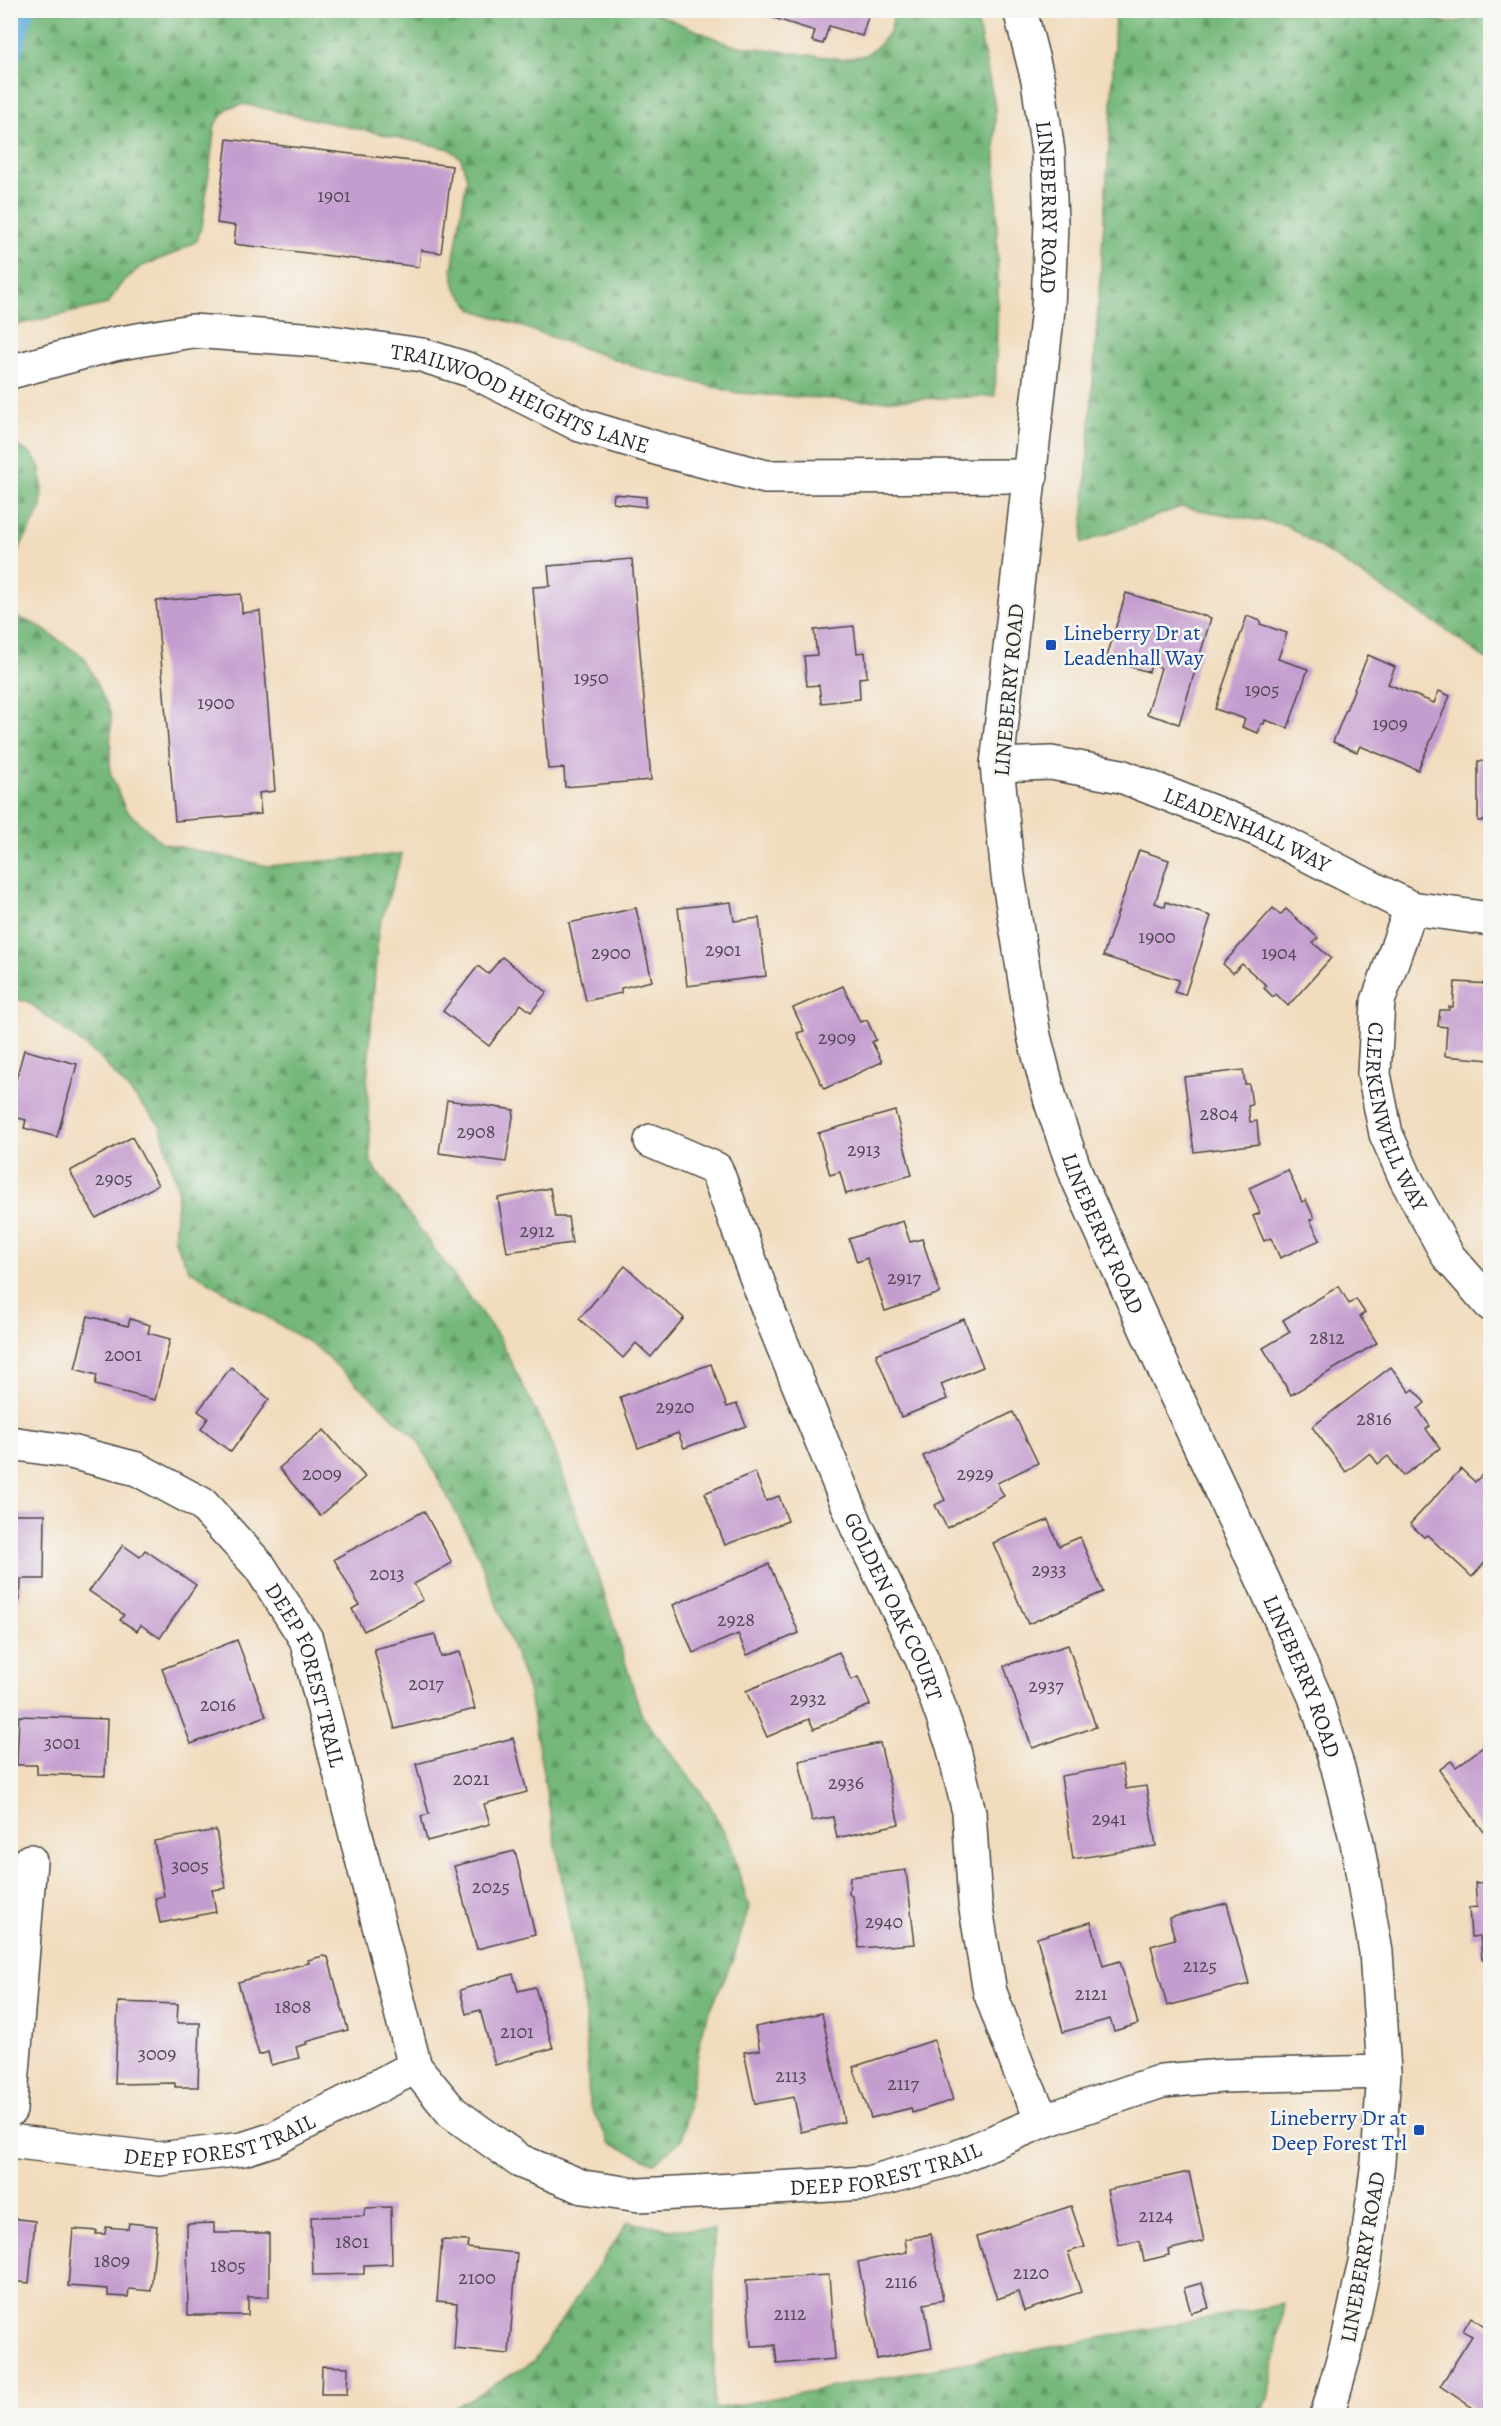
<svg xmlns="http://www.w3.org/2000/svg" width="1501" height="2426" viewBox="0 0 1501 2426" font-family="Alegreya,serif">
  <defs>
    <pattern id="forest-firs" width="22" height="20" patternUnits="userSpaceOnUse" patternTransform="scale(1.5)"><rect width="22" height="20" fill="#74b87a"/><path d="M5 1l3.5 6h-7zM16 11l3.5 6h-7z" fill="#5f9664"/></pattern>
  </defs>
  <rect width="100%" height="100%" fill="#f6f6f2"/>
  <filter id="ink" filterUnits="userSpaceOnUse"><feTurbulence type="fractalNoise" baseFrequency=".0167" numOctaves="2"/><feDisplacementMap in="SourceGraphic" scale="12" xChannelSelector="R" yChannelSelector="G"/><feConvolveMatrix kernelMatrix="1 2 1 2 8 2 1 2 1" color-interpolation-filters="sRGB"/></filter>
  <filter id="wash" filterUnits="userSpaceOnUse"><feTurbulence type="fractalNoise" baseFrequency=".008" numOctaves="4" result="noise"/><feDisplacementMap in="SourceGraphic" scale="24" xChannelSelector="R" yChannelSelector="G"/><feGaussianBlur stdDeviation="1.35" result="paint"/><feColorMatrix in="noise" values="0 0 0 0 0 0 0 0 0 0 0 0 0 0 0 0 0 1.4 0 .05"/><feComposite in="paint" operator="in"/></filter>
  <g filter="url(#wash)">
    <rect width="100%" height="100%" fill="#f1dcbd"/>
    <!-- forest -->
    <g fill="url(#forest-firs)" stroke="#507252" stroke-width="1.5">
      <polygon points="10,11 650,11 731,45 842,59 865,55 877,47 890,31 895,11 975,11 995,106 998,290 995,396 866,401 738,393 645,370 472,309 456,289 452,270 467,178 461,159 450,149 244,104 228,108 215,124 203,220 197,241 175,253 140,267 120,285 108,304 11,326"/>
      <polygon points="1399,11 1450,23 1490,15 1490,662 1440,626 1286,525 1181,507 1082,543 1112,103 1115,11"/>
      <polygon points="11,443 32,454 40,468 42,486 41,509 19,549 11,557"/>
      <polygon points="11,615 35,624 85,658 111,714 110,772 125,809 162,843 268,866 402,854 378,931 367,1081 371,1163 498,1336 553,1446 605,1597 642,1716 707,1800 731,1846 749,1907 734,1957 703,2026 682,2139 654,2163 610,2143 589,2104 585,2009 528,1689 478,1554 417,1439 315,1346 189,1270 174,1239 178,1190 160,1125 99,1057 27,1001 11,999"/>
      <polygon points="628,2222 671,2229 714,2230 714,2409 1284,2304 1268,2399 1261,2416 442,2415 533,2362"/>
    </g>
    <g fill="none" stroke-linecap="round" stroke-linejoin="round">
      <!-- stream -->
      <polyline stroke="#5daad6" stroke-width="14" points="10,69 28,10"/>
    </g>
    <g id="blocks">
      <!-- building -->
      <g fill="#c49dcf">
        <polygon points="768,10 870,10 862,36 829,26 823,44 812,41 815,31 767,16"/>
        <polygon points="227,139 452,166 441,253 421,250 419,267 234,244 236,226 217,223"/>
        <polygon points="614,494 646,497 646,507 613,503"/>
        <polygon points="632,559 651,780 565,787 564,768 548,769 533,587 550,586 548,566"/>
        <polygon points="1126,593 1211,618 1179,724 1147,714 1161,668 1151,664 1149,672 1106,660"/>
        <polygon points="241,594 242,613 260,611 275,791 259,793 261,814 175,821 156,601"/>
        <polygon points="1247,616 1261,621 1260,624 1287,633 1278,659 1308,669 1288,728 1265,720 1264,724 1261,724 1258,733 1242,727 1245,719 1215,709"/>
        <polygon points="854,626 857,653 865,652 867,677 859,678 860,699 821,703 819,685 807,686 804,656 817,655 814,630"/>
        <polygon points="1368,655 1395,667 1388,684 1434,703 1439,691 1450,696 1418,770 1360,746 1357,752 1333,742"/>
        <polygon points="1478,761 1490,761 1490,820 1478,821"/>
        <polygon points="1139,850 1169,860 1155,903 1165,907 1166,902 1211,916 1185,995 1174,992 1179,980 1103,956"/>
        <polygon points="731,902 734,921 759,918 766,976 687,986 678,908"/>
        <polygon points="636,908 652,981 621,988 621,993 586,1001 569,923"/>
        <polygon points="1273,908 1280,915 1286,909 1318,938 1313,943 1331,958 1288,1006 1276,994 1273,997 1264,988 1267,986 1242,964 1233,973 1223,964"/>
        <polygon points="502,957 547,992 531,1012 521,1004 489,1046 443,1011 478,966 488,974"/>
        <polygon points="1455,982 1490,984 1490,1060 1445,1056 1447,1027 1438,1026 1440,1010 1449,1010 1449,1007 1453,1007"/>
        <polygon points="843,986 860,1022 867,1020 876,1040 872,1042 882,1062 824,1089 797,1033 804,1031 793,1008"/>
        <polygon points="24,1050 77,1064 57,1137 24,1128 26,1120 10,1116 10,1101"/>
        <polygon points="1243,1070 1245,1084 1249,1084 1252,1105 1248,1106 1250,1122 1257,1121 1259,1144 1194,1152 1184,1077"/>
        <polygon points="447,1100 514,1110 506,1162 439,1153"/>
        <polygon points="895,1111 912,1175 846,1194 840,1172 830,1175 818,1133"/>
        <polygon points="132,1137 158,1185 96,1218 70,1171"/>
        <polygon points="1288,1170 1302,1202 1306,1200 1314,1218 1310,1220 1320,1240 1280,1258 1271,1238 1264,1241 1253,1216 1260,1213 1249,1188"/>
        <polygon points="1490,1175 1490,1194 1485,1176"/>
        <polygon points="550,1188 555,1217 568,1217 572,1243 507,1252 498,1198"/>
        <polygon points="903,1221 910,1242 922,1239 940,1293 885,1311 867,1258 857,1262 849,1239"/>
        <polygon points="625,1266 684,1318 651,1357 636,1343 623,1358 579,1319"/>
        <polygon points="1339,1286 1349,1304 1356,1299 1365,1313 1360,1316 1377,1343 1291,1395 1263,1348 1290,1332 1283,1320"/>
        <polygon points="88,1316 128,1326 130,1319 150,1325 148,1333 170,1339 155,1400 95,1385 97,1375 75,1369"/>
        <polygon points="964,1319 983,1367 941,1384 947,1399 901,1417 876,1354"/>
        <polygon points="711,1364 727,1407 737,1404 746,1426 684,1448 678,1433 638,1448 620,1397"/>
        <polygon points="231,1367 269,1399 231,1452 201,1429 208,1418 198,1411"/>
        <polygon points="1391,1367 1410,1392 1414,1389 1425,1403 1418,1409 1430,1426 1426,1429 1440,1448 1403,1476 1388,1456 1378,1464 1370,1453 1346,1472 1312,1427"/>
        <polygon points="1013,1412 1038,1463 997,1483 1004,1496 947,1528 935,1505 945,1500 923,1456"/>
        <polygon points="324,1430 365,1477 320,1516 279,1468"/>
        <polygon points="1461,1469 1475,1482 1482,1475 1490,1483 1490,1557 1472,1577 1427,1535 1424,1537 1410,1524"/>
        <polygon points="755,1472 766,1501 779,1496 788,1521 725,1545 705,1493"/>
        <polygon points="424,1511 452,1563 414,1584 423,1600 364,1631 352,1609 359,1605 334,1559"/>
        <polygon points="10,1514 45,1514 44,1579 21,1579 20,1600 10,1600"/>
        <polygon points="1048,1520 1059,1546 1080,1537 1103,1592 1028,1624 993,1543"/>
        <polygon points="123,1545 140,1557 145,1550 196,1585 160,1638 141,1625 137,1631 120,1620 124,1615 89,1591"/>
        <polygon points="769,1564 799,1633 747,1655 738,1634 693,1653 673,1605"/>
        <polygon points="435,1634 441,1657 460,1652 475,1709 395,1729 374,1649"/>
        <polygon points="237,1640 266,1716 191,1744 162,1669"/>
        <polygon points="1068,1645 1096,1727 1032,1748 1004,1666"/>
        <polygon points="839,1652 851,1680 858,1677 870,1705 814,1729 809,1719 767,1737 746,1691"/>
        <polygon points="19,1716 107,1719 105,1776 37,1774 37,1765 17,1765"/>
        <polygon points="513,1738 527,1792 484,1804 490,1824 427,1841 421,1816 429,1814 416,1764"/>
        <polygon points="1490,1742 1490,1827 1484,1832 1439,1770 1451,1761 1456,1767"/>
        <polygon points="880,1743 899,1824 837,1838 833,1817 812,1821 799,1761"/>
        <polygon points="1122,1765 1126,1789 1146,1786 1156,1846 1073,1859 1061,1776"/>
        <polygon points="216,1830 226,1888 212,1890 216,1912 160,1923 155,1898 164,1896 154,1841"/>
        <polygon points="515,1851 535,1934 477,1949 454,1866"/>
        <polygon points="906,1870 915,1944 859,1948 853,1897 849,1894 850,1877"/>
        <polygon points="1490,1882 1490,1958 1482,1959 1480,1936 1471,1937 1469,1908 1477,1907 1475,1883"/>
        <polygon points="1227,1903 1249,1984 1167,2006 1151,1946 1175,1939 1169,1918"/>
        <polygon points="1091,1922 1103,1966 1120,1961 1138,2024 1114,2031 1110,2019 1063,2032 1037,1938"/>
        <polygon points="323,1956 328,1957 348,2030 306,2042 307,2044 296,2047 299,2058 271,2065 268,2052 259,2055 238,1982 304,1964 309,1963 308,1960"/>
        <polygon points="513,1974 518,1991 535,1987 553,2048 495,2065 480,2010 466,2014 460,1990"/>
        <polygon points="118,2002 178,2004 177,2023 200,2023 198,2087 175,2087 175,2083 115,2084"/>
        <polygon points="822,2013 844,2122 801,2132 794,2097 755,2104 744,2052 760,2050 755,2027"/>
        <polygon points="934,2040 953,2100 912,2113 911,2108 871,2118 853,2067"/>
        <polygon points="1189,2172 1204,2241 1168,2250 1169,2255 1144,2261 1140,2241 1119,2245 1107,2190"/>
        <polygon points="1071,2206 1085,2247 1068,2252 1081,2292 1024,2311 1018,2292 997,2299 977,2237"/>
        <polygon points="391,2207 392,2264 364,2265 364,2274 313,2275 311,2217 364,2216 365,2208"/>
        <polygon points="10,2218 35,2221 29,2283 10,2281"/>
        <polygon points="129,2223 157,2226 151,2291 129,2289 128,2297 108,2296 108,2289 68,2286 73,2229 97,2231 96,2234 105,2234 106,2227 128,2229"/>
        <polygon points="214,2223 214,2233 269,2233 269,2297 248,2297 248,2315 188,2315 187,2224"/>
        <polygon points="931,2234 943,2300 924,2304 932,2348 877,2359 858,2262 907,2252 905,2239"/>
        <polygon points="442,2240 468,2241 467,2248 517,2253 509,2354 454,2349 457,2303 437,2301"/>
        <polygon points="829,2275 835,2359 777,2364 775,2345 751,2346 746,2280"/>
        <polygon points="1202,2283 1209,2308 1191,2313 1184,2288"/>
        <polygon points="1471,2317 1490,2330 1490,2416 1485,2416 1440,2386 1472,2336 1463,2331"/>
        <polygon points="322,2366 348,2367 347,2394 321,2394"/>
      </g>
    </g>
  </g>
  <g filter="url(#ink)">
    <use href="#blocks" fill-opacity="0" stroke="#494641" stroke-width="1.5"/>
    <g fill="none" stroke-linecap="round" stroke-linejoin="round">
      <!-- street casing -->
      <g stroke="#494641" stroke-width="36">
        <g id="street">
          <path id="s1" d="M 10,372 L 114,344 L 192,331 L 316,340 L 422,355 L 470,370 L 580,425 L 666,451 L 766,477 L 1031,476"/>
          <path id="s2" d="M 997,765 L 1051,763 L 1121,776 L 1261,831 L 1411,908 L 1490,919"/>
          <path id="s3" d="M 1411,908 L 1378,1001 L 1374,1074 L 1386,1134 L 1406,1179 L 1448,1256 L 1490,1304"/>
          <path id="s4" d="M 651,1141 L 716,1169 L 771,1317 L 857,1527 L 922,1659 L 953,1746 L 969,1812 L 975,1903 L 990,1992 L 1019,2069 L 1043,2121"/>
          <path id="s5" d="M 10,1443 L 67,1451 L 137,1469 L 202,1504 L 260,1567 L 306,1639 L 415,2067 L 452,2112 L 520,2161 L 583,2187 L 639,2195 L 868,2183 L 953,2159 L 1043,2121 L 1162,2081 L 1222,2076 L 1384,2072"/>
          <polyline points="10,2110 30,1861"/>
          <path id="s6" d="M 10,2141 L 159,2159 L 243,2149 L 274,2139 L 415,2067"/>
        </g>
      </g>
      <!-- secondary casing -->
      <g stroke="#494641" stroke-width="36">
        <g id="secondary">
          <path id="s7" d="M 1020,10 L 1038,80 L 1048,152 L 1051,223 L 1048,309 L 997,765 L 1008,876 L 1034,1036 L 1051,1102 L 1078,1179 L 1174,1391 L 1262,1578 L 1315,1697 L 1338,1768 L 1357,1842 L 1376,1952 L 1384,2072 L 1378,2162 L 1365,2262 L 1347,2345 L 1327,2416"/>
        </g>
      </g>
      <!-- street -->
      <use href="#street" stroke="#fff" stroke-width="33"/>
      <!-- secondary -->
      <use href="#secondary" stroke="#fff" stroke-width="33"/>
    </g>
  </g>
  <!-- markers -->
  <g fill="#1a4fb4" stroke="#f6f6f2" stroke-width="2">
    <rect x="1045" y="639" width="12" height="12" rx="3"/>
    <rect x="1413" y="2124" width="12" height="12" rx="3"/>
  </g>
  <g text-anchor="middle" stroke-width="5" stroke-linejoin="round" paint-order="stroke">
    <!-- number labels -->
    <g font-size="20" fill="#514854">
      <text x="334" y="202">1901</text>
      <text x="591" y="684">1950</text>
      <text x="1262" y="696">1905</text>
      <text x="216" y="709">1900</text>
      <text x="1390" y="730">1909</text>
      <text x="1157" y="943">1900</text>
      <text x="723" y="956">2901</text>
      <text x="611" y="959">2900</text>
      <text x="1279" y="959">1904</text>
      <text x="837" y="1044">2909</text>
      <text x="1219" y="1120">2804</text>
      <text x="476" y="1138">2908</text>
      <text x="864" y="1156">2913</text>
      <text x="114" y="1185">2905</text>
      <text x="537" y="1237">2912</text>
      <text x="904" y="1284">2917</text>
      <text x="1327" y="1344">2812</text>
      <text x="123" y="1361">2001</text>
      <text x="675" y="1413">2920</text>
      <text x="1374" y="1425">2816</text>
      <text x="322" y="1480">2009</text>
      <text x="975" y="1480">2929</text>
      <text x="1049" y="1576">2933</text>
      <text x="387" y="1580">2013</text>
      <text x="736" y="1626">2928</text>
      <text x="426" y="1690">2017</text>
      <text x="1046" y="1692">2937</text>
      <text x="808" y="1705">2932</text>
      <text x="218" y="1711">2016</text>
      <text x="62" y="1749">3001</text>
      <text x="471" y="1785">2021</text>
      <text x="846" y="1789">2936</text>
      <text x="1109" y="1825">2941</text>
      <text x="190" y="1872">3005</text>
      <text x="491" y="1893">2025</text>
      <text x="884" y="1928">2940</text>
      <text x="1200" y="1972">2125</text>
      <text x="1091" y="2000">2121</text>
      <text x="293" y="2013">1808</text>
      <text x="517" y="2038">2101</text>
      <text x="157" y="2060">3009</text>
      <text x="791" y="2082">2113</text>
      <text x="903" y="2090">2117</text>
      <text x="1156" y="2222">2124</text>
      <text x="352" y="2248">1801</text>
      <text x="112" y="2267">1809</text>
      <text x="228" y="2272">1805</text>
      <text x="1031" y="2279">2120</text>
      <text x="477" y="2284">2100</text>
      <text x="901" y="2288">2116</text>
      <text x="790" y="2320">2112</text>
    </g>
    <!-- street labels -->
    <g font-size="22" fill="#2b2b2b" stroke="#f6f6f2">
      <text dy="8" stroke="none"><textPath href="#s7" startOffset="200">LINEBERRY ROAD</textPath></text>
      <text dy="8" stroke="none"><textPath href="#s1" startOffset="525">TRAILWOOD HEIGHTS LANE</textPath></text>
      <text transform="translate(1008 690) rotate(-85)" y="8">LINEBERRY ROAD</text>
      <text dy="8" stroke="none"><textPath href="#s2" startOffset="262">LEADENHALL WAY</textPath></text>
      <text dy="8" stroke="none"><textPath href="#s3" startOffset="218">CLERKENWELL WAY</textPath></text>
      <text dy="8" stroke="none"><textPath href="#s7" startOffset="1244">LINEBERRY ROAD</textPath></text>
      <text dy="8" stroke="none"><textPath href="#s4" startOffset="543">GOLDEN OAK COURT</textPath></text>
      <text dy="8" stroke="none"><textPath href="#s5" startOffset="408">DEEP FOREST TRAIL</textPath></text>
      <text dy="8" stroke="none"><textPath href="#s7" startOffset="1730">LINEBERRY ROAD</textPath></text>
      <text dy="8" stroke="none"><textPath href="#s6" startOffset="213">DEEP FOREST TRAIL</textPath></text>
      <text dy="8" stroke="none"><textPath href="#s5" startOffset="1332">DEEP FOREST TRAIL</textPath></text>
      <text transform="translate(1362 2257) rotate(-80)" y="8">LINEBERRY ROAD</text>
    </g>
    <!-- transit labels -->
    <g font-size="22" fill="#164399" stroke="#f6f6f2" text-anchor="start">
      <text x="1063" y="640">Lineberry Dr at<tspan x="1063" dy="25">Leadenhall Way</tspan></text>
      <text x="1407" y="2125" text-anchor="end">Lineberry Dr at<tspan x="1407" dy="25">Deep Forest Trl</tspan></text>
    </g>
  </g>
  <!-- margin -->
  <rect width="1501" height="2426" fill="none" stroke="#f6f6f2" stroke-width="36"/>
</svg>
